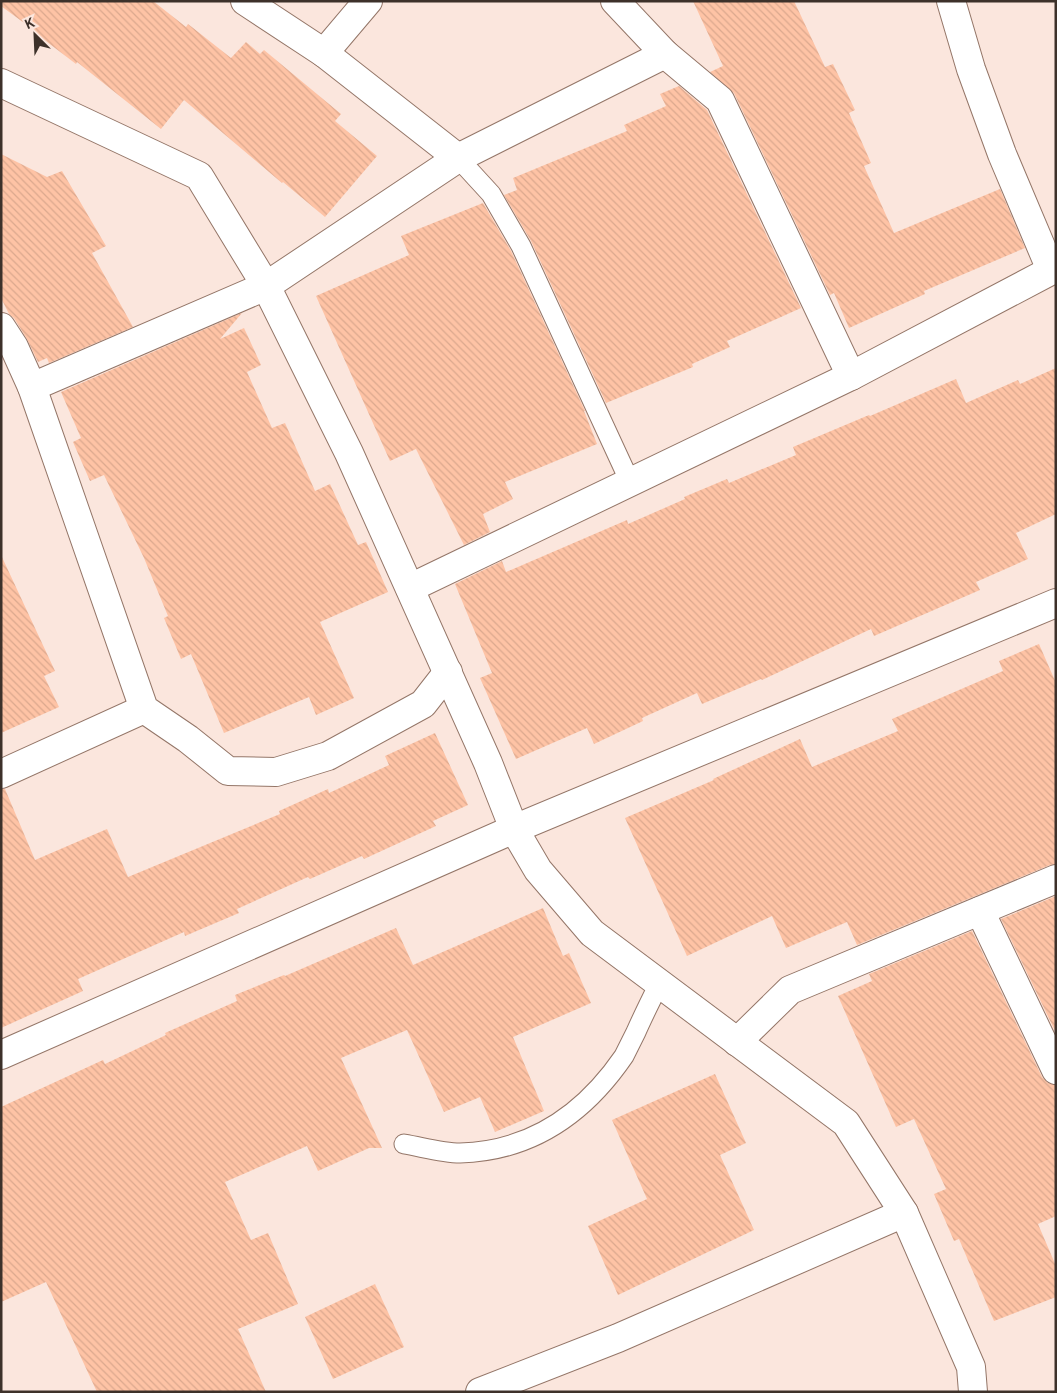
<svg xmlns="http://www.w3.org/2000/svg" width="1057" height="1393" viewBox="0 0 1057 1393" font-family="'DM Sans',sans-serif">
  <defs>
    <pattern id="building-back-hatch" width="6" height="6" patternUnits="userSpaceOnUse" patternTransform="scale(1.25)"><rect width="6" height="6" fill="#fec3a5"/><path d="M-1 5l2 2M0 0l6 6M5-1l2 2" fill="none" stroke="#dba88e"/></pattern>
  </defs>
  <rect width="100%" height="100%" fill="#fbe6dd"/>
  <!-- building -->
  <g fill="url(#building-back-hatch)">
    <polygon points="1,1 153,1 186,27 188,24 231,58 246,42 260,54 264,50 341,114 335,121 377,156 325,217 283,182 282,183 184,100 161,129 77,62 76,64 34,32 35,31 1,6"/>
    <polygon points="693,1 794,1 825,67 833,64 855,110 849,113 871,163 864,166 894,233 1000,189 1025,248 924,291 925,294 849,328 834,293 830,295 734,93 710,72 723,66"/>
    <polygon points="679,86 707,110 801,308 727,341 730,347 692,364 693,367 606,403 531,241 504,195 517,190 513,178 627,131 624,125 666,106 660,94"/>
    <polygon points="1,154 47,177 62,171 106,246 92,253 133,327 49,363 47,358 38,362 27,339 14,318 9,314 1,298"/>
    <polygon points="483,203 511,251 585,411 584,411 597,444 505,482 513,499 483,514 490,532 464,545 416,449 390,461 316,296 409,255 401,236"/>
    <polygon points="242,313 220,339 244,328 261,365 247,372 272,428 285,423 315,491 330,484 358,545 366,542 388,592 320,622 354,698 316,715 309,697 224,733 191,654 181,659 164,618 168,616 144,558 104,475 90,481 73,442 81,438 61,392"/>
    <polygon points="1056,368 1056,514 1016,533 1028,559 976,582 980,590 874,636 871,629 762,680 761,679 702,704 697,693 642,718 643,721 594,744 587,728 516,759 480,678 492,673 455,584 502,561 506,572 627,520 628,524 685,499 684,497 727,479 729,483 796,455 793,447 869,415 870,416 956,379 966,403 1018,380 1020,384"/>
    <polygon points="1,555 55,671 44,676 59,707 1,733"/>
    <polygon points="1039,644 1056,683 1056,864 1050,865 857,945 847,922 786,948 772,916 687,956 625,818 714,780 713,779 800,739 812,767 898,731 892,719 1003,671 999,661"/>
    <polygon points="435,733 468,805 433,821 436,826 364,859 362,856 310,879 308,877 237,909 239,913 185,936 184,932 78,979 83,991 1,1028 1,789 5,789 35,860 107,829 128,877 280,814 279,811 328,789 329,793 389,765 385,756"/>
    <polygon points="1056,896 1056,1033 1001,919"/>
    <polygon points="543,908 563,956 569,953 591,1003 513,1037 544,1111 495,1132 480,1097 444,1112 407,1030 341,1058 382,1148 369,1148 318,1171 307,1146 225,1182 251,1240 268,1233 298,1304 238,1329 266,1392 97,1392 46,1282 1,1302 1,1107 103,1060 105,1064 166,1035 165,1033 237,1001 235,995 284,975 285,976 396,928 413,965"/>
    <polygon points="972,931 1042,1077 1048,1083 1056,1085 1056,1216 1038,1224 1056,1266 1056,1297 994,1321 959,1239 954,1241 934,1194 946,1189 914,1119 896,1127 838,996 872,981 869,974"/>
    <polygon points="715,1074 746,1143 720,1155 754,1230 618,1295 588,1226 647,1199 612,1120"/>
    <polygon points="375,1284 404,1347 333,1379 305,1317"/>
  </g>
  <g fill="none" stroke-linecap="round" stroke-linejoin="round">
    <!-- service casing -->
    <g stroke="#947668" stroke-width="21">
      <g id="service">
        <polyline points="458,158 491,194 521,246 630,482"/>
        <path d="M 404,1144 C 422,1147 442,1153 460,1153 C 532,1151 585,1113 624,1056 C 628,1048 632,1040 636,1032 C 643,1016 651,1000 659,984"/>
      </g>
    </g>
    <!-- minor casing -->
    <g stroke="#947668" stroke-width="30">
      <g id="minor">
        <polyline points="245,1 324,53 458,158"/>
        <polyline points="615,1 665,54 720,100 851,376"/>
        <polyline points="951,1 971,69 1002,154 1051,270"/>
        <polyline points="324,53 368,1"/>
        <polyline points="1,327 14,347 32,387 144,709 188,739 228,771 276,772 328,756 423,704 448,672"/>
        <polyline points="32,387 266,286 458,158 665,54"/>
        <polyline points="410,588 851,376 1056,268"/>
        <polyline points="1,774 144,709"/>
        <polyline points="980,911 1056,1070"/>
        <polyline points="737,1042 790,990 1056,879"/>
        <polyline points="1,1055 514,829 1056,603"/>
        <polyline points="480,1392 618,1338 904,1213"/>
      </g>
    </g>
    <!-- tertiary casing -->
    <g stroke="#947668" stroke-width="30">
      <polyline id="tertiary" points="1,83 199,176 266,286 349,453 488,763 514,829 538,870 592,933 846,1123 904,1213 971,1367 973,1392"/>
    </g>
    <!-- service -->
    <use href="#service" stroke="#fff" stroke-width="19"/>
    <!-- minor -->
    <use href="#minor" stroke="#fff" stroke-width="28"/>
    <!-- tertiary -->
    <use href="#tertiary" stroke="#fff" stroke-width="28"/>
  </g>
  <!-- border -->
  <rect width="1057" height="1393" fill="none" stroke="#3d312a" stroke-width="5"/>
  <!-- north arrow -->
  <g transform="translate(35 35) rotate(336)" stroke="#fbe6dd" stroke-width="4" paint-order="stroke">
  <path d="M0-4L9 19L0 12L-9 19Z" fill="#3d312a"/>
  <text y="-8" font-size="14" font-weight="bold" text-anchor="middle" fill="#3d312a">K</text>
  </g>
</svg>
